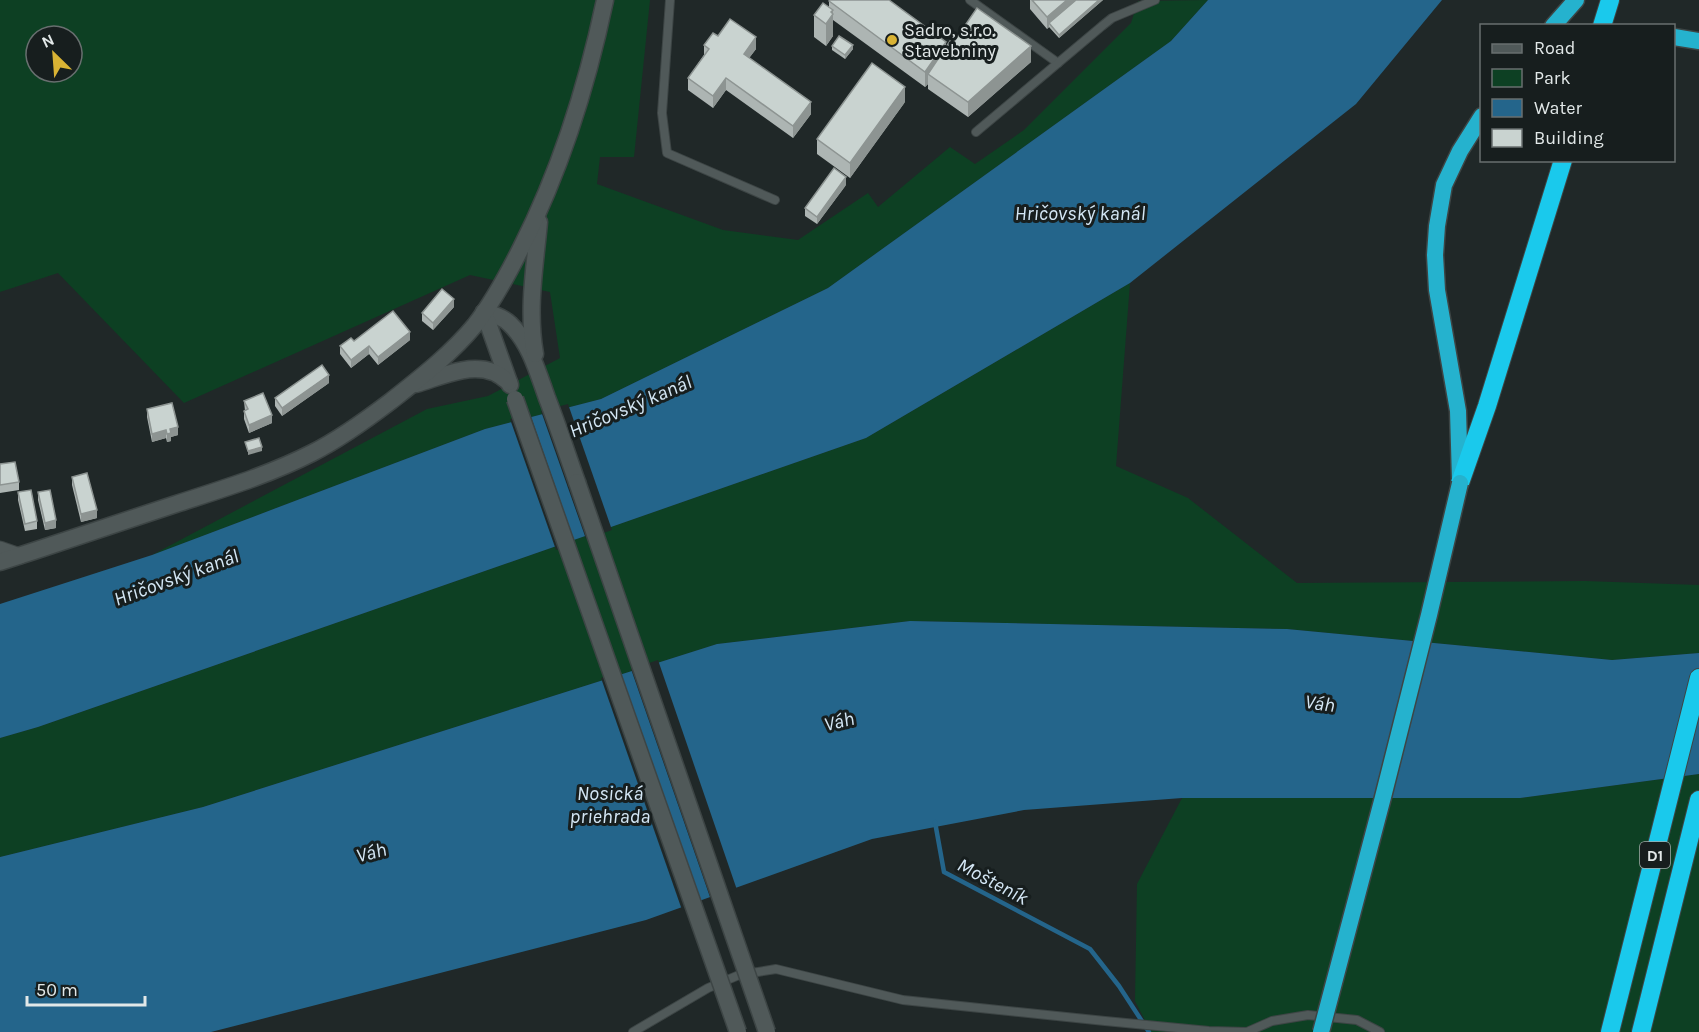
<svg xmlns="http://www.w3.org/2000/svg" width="1699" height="1032" viewBox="0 0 1699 1032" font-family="Karla,sans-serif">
  <rect width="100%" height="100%" fill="#202828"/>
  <!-- green -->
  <g fill="#0d4023" fill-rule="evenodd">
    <path d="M 0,0 L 650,0 L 634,157 L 600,157 L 597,184 L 723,230 L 798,240 L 868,193 L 878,207 L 950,147 L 975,164 L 1024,130 L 1131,23 L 1138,1 L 1208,0 L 1171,41 L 828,288 L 601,399 L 485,429 L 152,555 L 427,409 L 488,396 L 560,358 L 550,292 L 470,275 L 184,403 L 58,273 L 0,292 ZM 36,36 L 72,36 L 72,72 L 36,72 Z"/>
    <polygon points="1130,283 1116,466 1188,498 1297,583 1585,581 1699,585 1699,653 1612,660 1287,629 910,621 717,644 203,807 0,857 0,738 38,727 866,438"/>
    <polygon points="1699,774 1699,1032 1151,1032 1135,1001 1137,884 1182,798 1520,798"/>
  </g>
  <!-- water -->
  <g fill="#24658b">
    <polygon points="1208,0 1442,0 1356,104 1130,283 866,438 38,727 0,738 0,604 152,555 485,429 601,399 828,288 1171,41"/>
    <polygon points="910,621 1287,629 1612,660 1699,653 1699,774 1520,798 1182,798 1024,810 872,839 646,920 211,1032 0,1032 0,857 203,807 717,644"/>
  </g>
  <!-- pier -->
  <g fill="#202828">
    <polygon points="568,404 612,530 586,539 541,411"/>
    <polygon points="530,414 575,543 556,550 510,419"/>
    <polygon points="658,660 737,890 711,900 631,669"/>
    <polygon points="620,672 701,903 682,910 601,678"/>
  </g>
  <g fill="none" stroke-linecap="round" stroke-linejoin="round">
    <!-- stream -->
    <polyline stroke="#24658b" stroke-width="4.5" points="935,822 944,872 1090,949 1119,986 1149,1032"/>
    <!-- service casing -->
    <g stroke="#3d4545" stroke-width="10">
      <g id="service">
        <polyline points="670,0 662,113 667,153 775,200"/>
        <polyline points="970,0 1058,63"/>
        <polyline points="976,132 1102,26 1112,18 1155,0"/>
        <polyline points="633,1032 708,988 739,975 776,969 903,1000 1105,1021 1209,1031 1247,1032 1272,1021 1308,1015 1357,1020 1380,1032"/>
      </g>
    </g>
    <!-- minor casing -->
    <g stroke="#3d4545" stroke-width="17">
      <polyline id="minor" points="0,549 20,556"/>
    </g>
    <!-- secondary casing -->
    <g stroke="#3d4545" stroke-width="19">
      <g id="secondary">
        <path d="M 484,312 C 493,314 503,317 510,324 C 530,343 538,373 547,398 C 558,426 567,454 577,482"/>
        <polyline points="484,312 510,385"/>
        <path d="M 535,354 C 527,309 535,266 539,222"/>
        <path d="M 416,384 C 440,377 468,363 493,372 C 499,374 504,379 509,382"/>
        <path d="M 0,562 C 59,543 118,523 176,504 C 222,489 269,475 312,453 C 340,439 366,420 391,401 C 420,378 451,354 475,325 C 493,302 508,274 521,248 C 561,169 587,86 605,0"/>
      </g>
    </g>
    <!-- trunk casing -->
    <g stroke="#3d4545" stroke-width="19">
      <g id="trunk">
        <polyline points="1553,26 1576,0"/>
        <polyline points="1674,37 1699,41"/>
        <polyline points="1460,479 1458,411 1437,290 1435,255 1437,226 1444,185 1460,151 1482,116"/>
      </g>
    </g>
    <!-- motorway casing -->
    <g stroke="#3d4545" stroke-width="20">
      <g id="motorway">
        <polyline points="1602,26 1610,0"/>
        <polyline points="1460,483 1487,406 1563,160"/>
        <polyline points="1610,1032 1699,678"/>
        <polyline points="1641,1032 1699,800"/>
      </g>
    </g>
    <!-- service -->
    <use href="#service" stroke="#505959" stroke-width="8"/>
    <!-- minor -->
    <use href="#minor" stroke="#505959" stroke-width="15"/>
    <!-- secondary -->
    <use href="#secondary" stroke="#505959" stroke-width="16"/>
    <!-- trunk -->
    <use href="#trunk" stroke="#25b2ce" stroke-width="16"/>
    <!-- motorway -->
    <use href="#motorway" stroke="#1ac9ec" stroke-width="18"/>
    <!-- secondary-bridge casing -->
    <g stroke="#3d4545" stroke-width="19" stroke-linecap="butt">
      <g id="secondary-bridge">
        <polyline points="515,399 738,1032"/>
        <polyline points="577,482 767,1032"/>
      </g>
    </g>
    <!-- trunk-bridge casing -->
    <g stroke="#3d4545" stroke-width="19" stroke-linecap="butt">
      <polyline id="trunk-bridge" points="1321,1032 1382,801 1429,615 1460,483"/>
    </g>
    <!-- secondary-bridge -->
    <use href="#secondary-bridge" stroke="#505959" stroke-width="16"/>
    <!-- trunk-bridge -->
    <use href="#trunk-bridge" stroke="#25b2ce" stroke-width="16"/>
  </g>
  <!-- wall -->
  <g fill="#adb5b3">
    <polygon points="1030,0 1103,0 1059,38 1049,27 1047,29 1030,9"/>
    <polygon points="829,1 946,46 953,43 1031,62 968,117 928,89 928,84 925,87 833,20 833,36 826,46 814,37 814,15 829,8"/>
    <polygon points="704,45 756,49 749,58 811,114 793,138 726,90 713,108 688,90 688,78 704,55"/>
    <polygon points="832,46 853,49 845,59 832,50"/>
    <polygon points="905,102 850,178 817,154 817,139"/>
    <polygon points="846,185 817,224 805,216 805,208"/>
    <polygon points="454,307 433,330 422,321 422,313"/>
    <polygon points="410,340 378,365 369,354 351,368 340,354 340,346 354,341"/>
    <polygon points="329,383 282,416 275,406 275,398"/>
    <polygon points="244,401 272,423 249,433 244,419 244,411 245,411"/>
    <polygon points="147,409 178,435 171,437 171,441 167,442 166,438 152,442 147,417"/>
    <polygon points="0,464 19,482 19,490 0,493"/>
    <polygon points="72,477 97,518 81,522 72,485"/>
    <polygon points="18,492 37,521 37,529 25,531 18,500"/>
    <polygon points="38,492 56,528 45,530 38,500"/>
  </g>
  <!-- shaded-wall -->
  <g fill="#8d9492">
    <polygon points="1067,0 1080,0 1049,23 1049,27 1047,29 1047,17"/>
    <polygon points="1099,0 1103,0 1059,38 1059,35"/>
    <polygon points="833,10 833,36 826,46 826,24"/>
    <polygon points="756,37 756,49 744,65 744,54"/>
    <polygon points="946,42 946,57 928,74 928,84 925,87 925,72"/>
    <polygon points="853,45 853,49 845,59 845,55"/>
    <polygon points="1031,46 1031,62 968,117 968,102"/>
    <polygon points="726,78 726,90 713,108 713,96"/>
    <polygon points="905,87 905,102 850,178 850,163"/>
    <polygon points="811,102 811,114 793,138 793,126"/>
    <polygon points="846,177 846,185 817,224 817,217"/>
    <polygon points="454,299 454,307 433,330 433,323"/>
    <polygon points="410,332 410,340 378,365 378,357"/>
    <polygon points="369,346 369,354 351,368 351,360"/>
    <polygon points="329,375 329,383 282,416 282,408"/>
    <polygon points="272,415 272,423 249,433 249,425"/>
    <polygon points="178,427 178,435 171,437 171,441 167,442 167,434 170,429"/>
    <polygon points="166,430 166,438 152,442 152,434"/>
    <polygon points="262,447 262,451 248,455 248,451"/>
    <polygon points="97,510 97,518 81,522 81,514"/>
    <polygon points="56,520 56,528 45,530 45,523"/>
  </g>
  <!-- building -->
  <g fill="#c9d3d0" stroke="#8d9492" stroke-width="1.5">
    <polygon points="830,0 889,0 946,42 925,72 829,1"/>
    <polygon points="1032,0 1067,0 1047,17"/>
    <polygon points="1076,0 1099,0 1059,35 1049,23"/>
    <polygon points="823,3 833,10 831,12 833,14 826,24 814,15"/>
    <polygon points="977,8 1031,46 968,102 928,74 950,41 953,43"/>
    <polygon points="730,19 756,37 744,54 811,102 793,126 726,78 713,96 688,78 709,49 704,45 713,33 718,36"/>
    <polygon points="839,36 853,45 845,55 832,46"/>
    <polygon points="872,63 905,87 850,163 817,139"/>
    <polygon points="834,168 846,177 817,217 805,208"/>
    <polygon points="442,289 454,299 433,323 422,313"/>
    <polygon points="393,311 410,332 378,357 369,346 351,360 340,346 351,338 354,341"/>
    <polygon points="322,365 329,375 282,408 275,398"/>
    <polygon points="263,393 272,415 249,425 244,411 248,409 244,401"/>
    <polygon points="172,403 178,427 170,429 171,433 167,434 166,430 152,434 147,409"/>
    <polygon points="259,438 262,447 248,451 245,442"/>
    <polygon points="15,462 19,482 0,485 0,464"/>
    <polygon points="87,473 97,510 81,514 72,477"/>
    <polygon points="31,490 37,521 25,524 18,492"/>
    <polygon points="50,490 56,520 45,523 38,492"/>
  </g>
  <!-- markers -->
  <circle fill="#d9b334" stroke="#171e1e" stroke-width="2" cx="892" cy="40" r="6"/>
  <g text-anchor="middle" stroke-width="6" stroke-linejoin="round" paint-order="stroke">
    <!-- shield labels -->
    <rect fill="#171e1e" stroke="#a5abab" stroke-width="1.5" x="1640" y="842" width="30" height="26" rx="4.5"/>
    <g font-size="16" font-weight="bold" fill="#e2e8e8">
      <text x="1655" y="861">D1</text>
    </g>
    <!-- poi labels -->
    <g font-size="18" fill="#e2e8e8" stroke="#171e1e" text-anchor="start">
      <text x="904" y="36">Sadro, s.r.o.<tspan x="904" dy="21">Stavebniny</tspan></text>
    </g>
    <!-- water labels -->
    <g font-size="20" font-style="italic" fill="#d4e7f5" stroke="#171e1e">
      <text x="1080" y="220">Hričovský kanál</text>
      <text transform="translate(630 406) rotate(-23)" y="7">Hričovský kanál</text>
      <text transform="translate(176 577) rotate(-20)" y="7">Hričovský kanál</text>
      <text transform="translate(1320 703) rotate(8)" y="7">Váh</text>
      <text transform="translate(839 721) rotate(-13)" y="7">Váh</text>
      <text x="610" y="800">Nosická<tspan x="610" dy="23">priehrada</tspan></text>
      <text transform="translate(371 852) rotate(-14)" y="7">Váh</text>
      <text transform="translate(993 881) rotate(28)" y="7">Mošteník</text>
    </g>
  </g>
  <!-- legend -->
  <rect x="1480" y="24" width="195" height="138" fill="#171e1e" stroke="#686f6f" stroke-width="1.5"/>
  <rect x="1492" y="44" width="30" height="9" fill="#505959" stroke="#686f6f" stroke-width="1.5"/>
  <text x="1534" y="54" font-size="18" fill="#e2e8e8">Road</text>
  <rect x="1492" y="69" width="30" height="18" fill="#0d4023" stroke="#686f6f" stroke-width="1.5"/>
  <text x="1534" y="84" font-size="18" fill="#e2e8e8">Park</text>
  <rect x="1492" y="99" width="30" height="18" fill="#24658b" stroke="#686f6f" stroke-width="1.5"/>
  <text x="1534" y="114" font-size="18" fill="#e2e8e8">Water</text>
  <rect x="1492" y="129" width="30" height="18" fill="#c9d3d0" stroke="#686f6f" stroke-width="1.5"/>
  <text x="1534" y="144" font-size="18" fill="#e2e8e8">Building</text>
  <!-- north arrow -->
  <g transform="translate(54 54) rotate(335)"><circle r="28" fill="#171e1e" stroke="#686f6f" stroke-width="1.5"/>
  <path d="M0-4.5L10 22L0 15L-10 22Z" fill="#d9b334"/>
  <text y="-9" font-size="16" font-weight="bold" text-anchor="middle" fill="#e2e8e8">N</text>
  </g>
  <!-- scale -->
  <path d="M27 996v9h118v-9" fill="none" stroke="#e2e8e8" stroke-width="3"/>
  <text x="36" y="996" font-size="18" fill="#e2e8e8" stroke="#171e1e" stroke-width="4.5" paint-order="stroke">50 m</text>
</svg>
